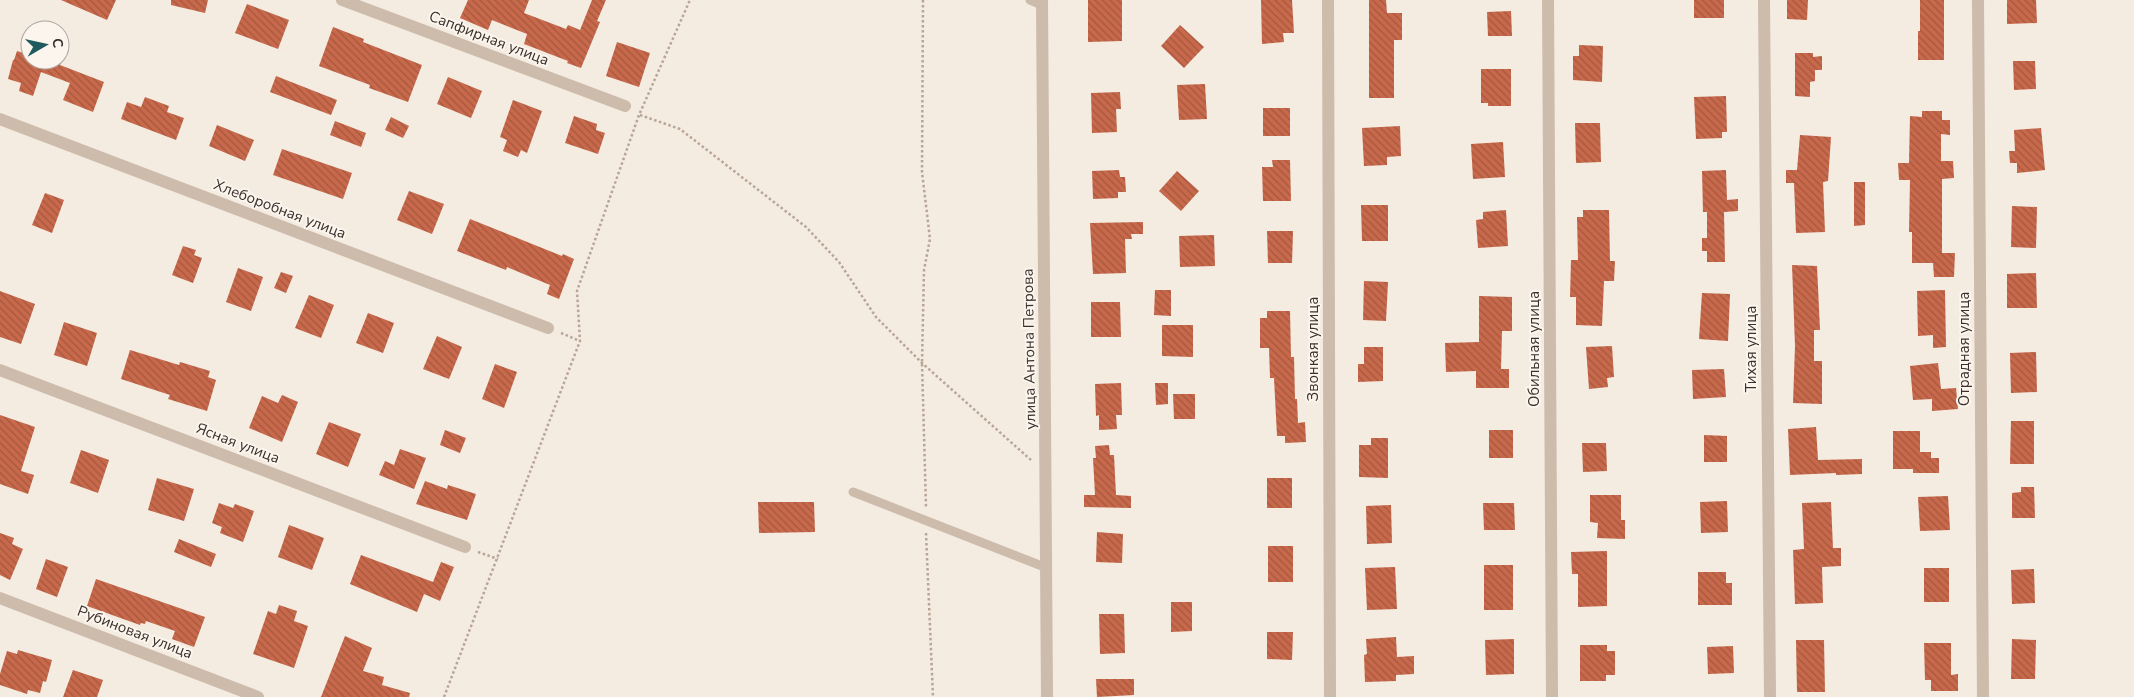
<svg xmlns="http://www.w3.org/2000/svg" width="2134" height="697" viewBox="0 0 2134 697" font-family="'Nunito Sans',sans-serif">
  <defs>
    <pattern id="building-back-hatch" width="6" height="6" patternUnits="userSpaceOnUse" patternTransform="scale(1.25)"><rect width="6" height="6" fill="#c8694b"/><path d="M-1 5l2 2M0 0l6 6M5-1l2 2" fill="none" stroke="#a4573f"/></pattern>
  </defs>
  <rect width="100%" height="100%" fill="#f4ebe1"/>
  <!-- building -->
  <g fill="url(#building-back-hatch)">
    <polygon points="61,0 116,0 107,20"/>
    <polygon points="171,0 208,0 205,13 171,5"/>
    <polygon points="468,0 529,0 524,13 566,29 568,25 580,30 592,0 606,0 597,21 600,22 581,68 567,63 568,61 524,44 527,34 492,20 488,30 460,18"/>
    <polygon points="1088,0 1122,0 1122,41 1088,42"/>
    <polygon points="1261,0 1292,0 1294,33 1283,33 1284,42 1262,44"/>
    <polygon points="1369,0 1386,0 1387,13 1402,13 1402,40 1394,40 1394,98 1369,98"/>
    <rect x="1694" y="0" width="30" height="18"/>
    <polygon points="1787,0 1808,0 1807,20 1787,19"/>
    <polygon points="1920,0 1944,0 1944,60 1918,60 1918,31 1920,31"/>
    <polygon points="2007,0 2036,0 2037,23 2007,24"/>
    <polygon points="247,4 289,20 278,49 235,33"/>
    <polygon points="1511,11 1512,36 1488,36 1487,12"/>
    <polygon points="1180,25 1204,47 1184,68 1161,46"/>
    <polygon points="333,27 364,39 363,42 422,65 408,102 369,88 370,85 319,66"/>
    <polygon points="617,42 650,53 639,87 606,76"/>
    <polygon points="1579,45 1603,46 1602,82 1573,80 1573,56 1579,56"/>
    <polygon points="17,51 30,55 30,60 62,60 60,65 104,82 93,112 63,100 70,83 41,72 33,96 19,91 21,83 8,79 13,60 14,60"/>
    <polygon points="1795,53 1813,53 1813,57 1822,56 1822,70 1815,70 1815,81 1810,82 1810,97 1795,96"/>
    <polygon points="2013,61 2035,61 2036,89 2014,90"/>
    <polygon points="1481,69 1511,69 1511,106 1488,106 1488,103 1481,103"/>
    <polygon points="276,76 337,100 331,115 270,92"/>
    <polygon points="448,77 482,91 471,118 437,104"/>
    <polygon points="1205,84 1207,119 1179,120 1177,85"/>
    <polygon points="1120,92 1121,109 1116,109 1117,132 1092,133 1091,93"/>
    <polygon points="1726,96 1727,132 1722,132 1722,138 1696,139 1694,97"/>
    <polygon points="145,97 169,106 167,112 184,118 176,140 121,119 127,102 141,107"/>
    <polygon points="513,100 542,111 527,153 521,150 518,157 503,151 507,140 500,137"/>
    <rect x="1263" y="108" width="27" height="28"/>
    <polygon points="1922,111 1942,111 1942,120 1950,120 1950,135 1941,134 1941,161 1953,161 1954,178 1942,179 1942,253 1955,253 1954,277 1934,277 1933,263 1912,263 1912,232 1909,232 1910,180 1899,180 1898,163 1909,163 1910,116 1922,117"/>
    <polygon points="574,116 597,124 596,130 605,133 598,154 565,143"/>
    <polygon points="391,117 409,126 403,138 385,130"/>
    <polygon points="335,121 366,133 361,147 330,135"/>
    <polygon points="1575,123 1600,123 1601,162 1576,163"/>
    <polygon points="217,125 254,140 245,161 209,146"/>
    <polygon points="1400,126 1401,156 1387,157 1387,165 1364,166 1362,128"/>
    <polygon points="2041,128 2045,170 2017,173 2017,163 2010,163 2009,151 2015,151 2014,130"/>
    <polygon points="1800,135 1831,137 1828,181 1823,182 1825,232 1796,233 1794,183 1786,183 1786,170 1797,170"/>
    <polygon points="1503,142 1505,177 1473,179 1471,144"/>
    <polygon points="282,149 352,173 343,199 273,175"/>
    <polygon points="1272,160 1290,160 1291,201 1263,201 1262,167 1273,167"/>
    <polygon points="1119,170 1120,177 1125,177 1126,192 1118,192 1118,198 1093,199 1092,171"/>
    <polygon points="1726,170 1727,200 1738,199 1738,211 1724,212 1725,262 1707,262 1707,251 1702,251 1702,238 1707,238 1707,212 1703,212 1702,171"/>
    <polygon points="1177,171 1199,191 1181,211 1159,191"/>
    <polygon points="1854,182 1865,182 1865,225 1854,226"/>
    <polygon points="409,191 444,204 432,234 397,220"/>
    <polygon points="45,193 64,200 52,233 32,225"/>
    <polygon points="1361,205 1388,205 1388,241 1362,241"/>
    <polygon points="2012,206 2037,207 2036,248 2011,247"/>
    <polygon points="1506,210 1508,246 1478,248 1476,220 1483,219 1483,212"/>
    <polygon points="1583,210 1609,210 1610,261 1615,261 1614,281 1604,281 1602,326 1576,325 1576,297 1570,297 1571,260 1578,260 1577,217 1583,217"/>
    <polygon points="470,219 562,256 563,254 574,259 559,299 547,294 550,285 507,267 506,270 457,251"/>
    <polygon points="1143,222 1143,234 1131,234 1132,239 1125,239 1126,273 1093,274 1090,223"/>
    <polygon points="1267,231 1293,231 1292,263 1268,263"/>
    <polygon points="1214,235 1215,266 1180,267 1179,236"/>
    <polygon points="183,246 196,250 194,255 202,258 193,283 172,275"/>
    <polygon points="1792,265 1817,266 1820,330 1814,330 1814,361 1822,361 1822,404 1793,403 1795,346"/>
    <polygon points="238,268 263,277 251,311 226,302"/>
    <polygon points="281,272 293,276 286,293 274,288"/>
    <polygon points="2036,273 2037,308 2007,308 2007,274"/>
    <polygon points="1364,281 1388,282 1386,321 1363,320"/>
    <polygon points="1155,290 1171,290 1171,316 1154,315"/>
    <polygon points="1945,290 1946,347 1933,348 1933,335 1918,336 1917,291"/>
    <polygon points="0,291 35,304 21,344 0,337"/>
    <polygon points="1702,293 1730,294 1728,341 1699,339"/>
    <polygon points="309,295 334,305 321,338 295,328"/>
    <polygon points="1479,296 1512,297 1512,331 1502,331 1501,369 1509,369 1509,388 1476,388 1476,371 1446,372 1445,343 1479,342"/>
    <polygon points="1091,302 1120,302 1121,337 1091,337"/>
    <polygon points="1267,311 1290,311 1291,357 1294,357 1295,399 1297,399 1298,423 1305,422 1306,442 1285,443 1285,436 1277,436 1274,378 1270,378 1269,348 1260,348 1260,318 1267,318"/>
    <polygon points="368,313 394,323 383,353 356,343"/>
    <polygon points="64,322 97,333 87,366 54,355"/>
    <polygon points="1162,325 1193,325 1193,357 1162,356"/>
    <polygon points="437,336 462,347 449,379 423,369"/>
    <polygon points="1612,346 1614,377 1607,378 1608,387 1589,389 1586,347"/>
    <polygon points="1364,347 1383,347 1383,381 1358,382 1358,364 1364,364"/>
    <polygon points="130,350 179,365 180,362 210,371 208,377 216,380 207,411 168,399 170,395 121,379"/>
    <polygon points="2036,352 2037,392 2011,393 2010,353"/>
    <polygon points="1938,363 1941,389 1956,388 1958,409 1932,411 1932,399 1913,400 1910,366"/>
    <polygon points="495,364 517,372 504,408 482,399"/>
    <polygon points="1724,369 1726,397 1693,399 1692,370"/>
    <polygon points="1121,383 1122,415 1116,415 1117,429 1099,430 1099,415 1096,416 1095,384"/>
    <polygon points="1155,383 1168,383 1168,404 1156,405"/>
    <polygon points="1173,394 1195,394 1195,419 1174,419"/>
    <polygon points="282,395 298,402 282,442 249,428 262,396 278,403"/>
    <polygon points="0,415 35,427 21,471 34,475 28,494 0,484"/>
    <polygon points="2011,421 2034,421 2034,464 2010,464"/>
    <polygon points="329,422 361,434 348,467 316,454"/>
    <polygon points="1816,427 1818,460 1862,459 1862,474 1836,475 1836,473 1790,475 1788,429"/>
    <polygon points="445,430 466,438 460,453 440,445"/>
    <rect x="1489" y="430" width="24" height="28"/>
    <polygon points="1893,431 1920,431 1920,452 1931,452 1931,458 1939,458 1939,473 1913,473 1913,469 1893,469"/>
    <polygon points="1704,435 1727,436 1727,462 1704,462"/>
    <polygon points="1371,438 1388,438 1388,478 1359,477 1359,445 1371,445"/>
    <polygon points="1582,443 1606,443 1607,471 1583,472"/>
    <polygon points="1109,445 1110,455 1114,455 1116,495 1131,496 1131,508 1084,507 1084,495 1095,495 1093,458 1096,458 1095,446"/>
    <polygon points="400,449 426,458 414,489 379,475 385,461 394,465"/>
    <polygon points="81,450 109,460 98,493 70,483"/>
    <polygon points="157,478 194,489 184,521 148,510"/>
    <rect x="1267" y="478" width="25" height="30"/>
    <polygon points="425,481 447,489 448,485 476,494 467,520 416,504"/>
    <polygon points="2021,487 2034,487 2035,518 2012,518 2012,493 2021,492"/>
    <polygon points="1590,495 1621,495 1621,520 1625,520 1625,539 1597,538 1598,523 1590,522"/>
    <polygon points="1948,496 1950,530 1920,531 1918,497"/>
    <polygon points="1727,501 1728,532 1701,533 1700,502"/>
    <polygon points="758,502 814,502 815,532 759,533"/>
    <polygon points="1831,502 1833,548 1841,548 1841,566 1822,567 1823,603 1795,604 1793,550 1804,549 1802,503"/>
    <polygon points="219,503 233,508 235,504 254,511 243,542 220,533 222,527 212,523"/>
    <polygon points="1483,503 1514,503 1515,530 1484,530"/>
    <polygon points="1391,505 1392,543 1367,544 1366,506"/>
    <polygon points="289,525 324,538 312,570 278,557"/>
    <polygon points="1097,532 1123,534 1122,563 1096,562"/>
    <polygon points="0,533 14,538 12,544 23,549 10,580 0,575"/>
    <polygon points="179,539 216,554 211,567 174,552"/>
    <rect x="1268" y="546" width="25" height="36"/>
    <polygon points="1607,551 1607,606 1578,607 1578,574 1572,574 1571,552"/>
    <polygon points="361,555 433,582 441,562 454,567 440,601 424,594 417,612 350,584"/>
    <polygon points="46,559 68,567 57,597 36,589"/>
    <rect x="1484" y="565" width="29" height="45"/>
    <polygon points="1395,567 1397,609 1367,610 1365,568"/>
    <rect x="1924" y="568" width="25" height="34"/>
    <polygon points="2034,569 2035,603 2012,604 2011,570"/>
    <polygon points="1698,572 1726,572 1726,583 1732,583 1732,605 1698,605"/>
    <polygon points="96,579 205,617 194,647 172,639 175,631 146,621 145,624 141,623 140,625 87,606"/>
    <polygon points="1171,602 1192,602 1192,631 1171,632"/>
    <polygon points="279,605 297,611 294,621 308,626 294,668 253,654 268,611 276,614"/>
    <polygon points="1099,614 1124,614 1125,653 1100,654"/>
    <polygon points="1267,632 1293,632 1292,660 1267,659"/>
    <polygon points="345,636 372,648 363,671 384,677 382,685 410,693 409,697 321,697"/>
    <polygon points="1396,637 1397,657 1414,656 1414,674 1396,675 1396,681 1365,682 1364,655 1367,654 1366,639"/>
    <polygon points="1514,639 1514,674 1486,675 1485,640"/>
    <polygon points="2012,639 2036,640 2035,679 2011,679"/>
    <polygon points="1796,640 1824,640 1825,692 1797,692"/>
    <polygon points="1924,643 1951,643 1951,675 1958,674 1958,691 1931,691 1931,680 1925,680"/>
    <polygon points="1580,645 1607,645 1607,651 1615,651 1615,675 1606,675 1606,681 1580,681"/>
    <polygon points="1733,646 1734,673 1708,674 1707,647"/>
    <polygon points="18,650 52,660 46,682 43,681 40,693 28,690 27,694 0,685 0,674 7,651 17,654"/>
    <polygon points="73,670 103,680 97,697 63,697"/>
    <polygon points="1096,679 1134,679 1134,695 1097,697"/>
  </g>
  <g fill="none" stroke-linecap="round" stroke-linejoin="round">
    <!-- path -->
    <g stroke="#b9a596" stroke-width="2.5" stroke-dasharray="2.5 2.5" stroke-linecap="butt">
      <polyline points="923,0 922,172 930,239 924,270 922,363 926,507"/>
      <polyline points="640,115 680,129 806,227 839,262 876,317 922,363 1031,460"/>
      <polyline points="561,333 580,341"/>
      <polyline points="926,533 933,697"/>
      <polyline points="478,552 498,559"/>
      <polyline points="444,697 580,341 577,291 639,115 690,0"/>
    </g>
    <!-- service -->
    <g stroke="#cdbbac" stroke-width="9">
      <polyline points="1030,0 1042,5"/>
      <polyline points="853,492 1047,568"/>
    </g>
    <!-- minor -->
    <g stroke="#cdbbac" stroke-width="12">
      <polyline points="342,0 625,106"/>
      <polyline points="1042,0 1047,697"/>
      <polyline points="1328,0 1330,697"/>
      <polyline points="1548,0 1552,697"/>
      <polyline points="1764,0 1770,697"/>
      <polyline points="1978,0 1983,697"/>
      <polyline points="0,119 548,328"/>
      <polyline points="0,370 465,547"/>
      <polyline points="0,598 258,697"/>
    </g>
  </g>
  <g text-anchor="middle" stroke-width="4" stroke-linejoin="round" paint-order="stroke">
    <!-- street labels -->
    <g font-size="15" fill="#3b302b" stroke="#fbf5ee">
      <text transform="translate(489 38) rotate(21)" y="5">Сапфирная улица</text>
      <text transform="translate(280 209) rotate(21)" y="5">Хлеборобная улица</text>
      <text transform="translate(1029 349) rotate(-91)" y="5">улица Антона Петрова</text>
      <text transform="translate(1313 349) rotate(-90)" y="5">Звонкая улица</text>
      <text transform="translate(1534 349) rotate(-90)" y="5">Обильная улица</text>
      <text transform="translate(1751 349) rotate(-90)" y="5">Тихая улица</text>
      <text transform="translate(1964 349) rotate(-90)" y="5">Отрадная улица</text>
      <text transform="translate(238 443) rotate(21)" y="5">Ясная улица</text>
      <text transform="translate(135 632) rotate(21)" y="5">Рубиновая улица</text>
    </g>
  </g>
  <!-- north arrow -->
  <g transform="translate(45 45) rotate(81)"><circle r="24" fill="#fbf5ee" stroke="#aea6a0"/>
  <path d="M0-4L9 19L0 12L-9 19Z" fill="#1f5a5e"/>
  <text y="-8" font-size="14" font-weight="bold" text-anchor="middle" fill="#3b302b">С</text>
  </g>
</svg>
